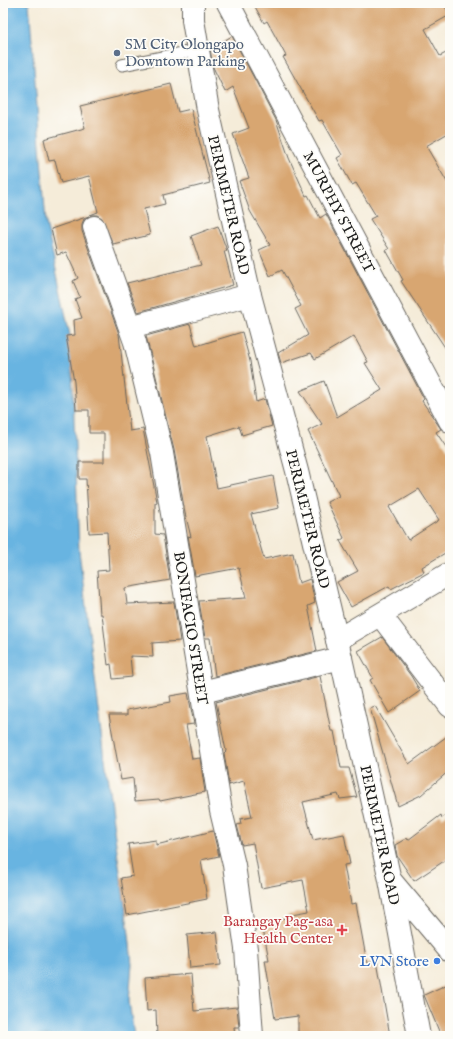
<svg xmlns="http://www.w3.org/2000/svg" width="453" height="1039" viewBox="0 0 453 1039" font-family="'IM FELL English',serif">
  <rect width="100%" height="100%" fill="#fdfcf7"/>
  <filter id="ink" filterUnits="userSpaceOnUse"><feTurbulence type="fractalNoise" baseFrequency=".025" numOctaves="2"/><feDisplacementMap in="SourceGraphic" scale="8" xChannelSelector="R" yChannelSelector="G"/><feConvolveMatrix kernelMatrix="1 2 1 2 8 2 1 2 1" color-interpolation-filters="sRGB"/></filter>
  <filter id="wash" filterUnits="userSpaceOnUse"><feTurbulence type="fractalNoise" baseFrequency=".012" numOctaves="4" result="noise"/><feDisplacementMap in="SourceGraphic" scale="16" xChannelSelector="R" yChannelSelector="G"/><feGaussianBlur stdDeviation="0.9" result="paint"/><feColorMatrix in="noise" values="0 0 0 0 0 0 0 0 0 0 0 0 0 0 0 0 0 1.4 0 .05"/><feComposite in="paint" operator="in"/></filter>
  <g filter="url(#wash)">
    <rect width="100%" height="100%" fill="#f5ecd9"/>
    <!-- water -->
    <polygon fill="#68b4e1" stroke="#42687e" points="3,3 29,3 46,223 71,340 79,551 114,830 129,934 132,964 129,1001 134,1036 3,1036"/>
    <g id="blocks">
      <!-- building -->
      <g fill="#d8a671" fill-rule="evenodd">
        <polygon points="253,3 443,3 450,15 425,29 440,56 450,51 450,132 426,146 450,187 450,355 401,281 403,280 386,250 389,249 370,219 376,216 356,183 352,185 337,158 342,155 322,120 319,121 283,57 286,56 267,21 264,23"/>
        <path d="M 232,36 L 276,120 L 289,158 L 306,196 L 308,195 L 320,218 L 326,214 L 424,399 L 422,401 L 441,429 L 436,432 L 450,453 L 450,550 L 422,567 L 424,572 L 391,589 L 389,586 L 351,607 L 337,582 L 358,571 L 340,541 L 344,538 L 327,502 L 339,496 L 308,431 L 322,424 L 300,391 L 324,381 L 337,417 L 382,390 L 365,363 L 368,362 L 354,336 L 315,359 L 311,353 L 281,363 L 278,353 L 308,335 L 295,309 L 301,306 L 282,270 L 270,276 L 259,250 L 270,245 L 250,211 L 239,181 L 249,178 L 233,134 L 249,128 L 233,87 L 225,92 L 213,67 L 210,49 ZM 419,489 L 439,520 L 408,540 L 389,507 Z"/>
        <polygon points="171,84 178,112 191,109 210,183 163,195 165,204 144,209 150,235 113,244 102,218 97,215 90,215 98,212 89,176 61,183 55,160 49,161 44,139 85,128 80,106"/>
        <polygon points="89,216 84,219 82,224 82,231 119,334 130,431 143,429 157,502 155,503 155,534 163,535 170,580 125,588 127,604 174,602 180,641 152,643 153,657 130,656 132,677 113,679 111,664 108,665 102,614 100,614 97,571 109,570 107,532 89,533 86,479 79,479 79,462 104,462 104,433 89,433 89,410 76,410 74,382 66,336 75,335 74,320 82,318 75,299 80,297 73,281 78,278 66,252 57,255 51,229"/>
        <polygon points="218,226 227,251 224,251 233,285 138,312 127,283 201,265 191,236"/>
        <polygon points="190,324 196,346 242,332 250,361 256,402 265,399 272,426 242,435 239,426 207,436 217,488 273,476 279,508 251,514 264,559 293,553 299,583 310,579 315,603 308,606 317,651 215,676 210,638 205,638 199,601 246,598 239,568 195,576 188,536 191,537 185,513 174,450 146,336"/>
        <polygon points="382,637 411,676 420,691 389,713 370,680 373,678 358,651"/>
        <polygon points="320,676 331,731 334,731 341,768 349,768 357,797 340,799 338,794 303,802 313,840 344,834 350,864 344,865 351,904 356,903 367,963 377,961 390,1036 298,1036 298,1016 275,1019 265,960 269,960 262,923 287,918 287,915 309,911 303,880 261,888 253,843 242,845 237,825 241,824 240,819 252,817 244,781 229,785 224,753 226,751 216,702"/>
        <polygon points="188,693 194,724 186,725 192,759 200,758 205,792 160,801 159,799 135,801 133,778 121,780 109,715 127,715 127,710 171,702 170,696"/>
        <polygon points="375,706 409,764 450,734 450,770 421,795 398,806 370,708"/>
        <polygon points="450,812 450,857 414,881 397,856 395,845 407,838 408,840 441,815 442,818"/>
        <polygon points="213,831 219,856 201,860 207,899 127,915 121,878 133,876 128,844 156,840 156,845"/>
        <polygon points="217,932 221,965 190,968 187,935"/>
        <polygon points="191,974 194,1011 237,1007 239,1027 234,1027 235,1036 157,1036 156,1010 147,1011 145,978"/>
        <polygon points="450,983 450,1036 441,1036 424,995"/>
      </g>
    </g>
  </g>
  <g filter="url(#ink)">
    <use href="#blocks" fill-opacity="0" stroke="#68655e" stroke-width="1"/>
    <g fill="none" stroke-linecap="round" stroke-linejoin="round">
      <!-- lane casing -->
      <g stroke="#68655e" stroke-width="13">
        <polyline id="lane" points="122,65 198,50"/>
      </g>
      <!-- street casing -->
      <g stroke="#68655e" stroke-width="24">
        <g id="street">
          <polyline points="193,3 193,20 208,110 250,295 297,471 337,640 390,880 419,1036"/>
          <polyline points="228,3 450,421"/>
          <polyline points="94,227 135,342 162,453 221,811 234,865 246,949 252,1036"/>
          <polyline points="130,327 250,295"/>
          <polyline points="381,616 450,706"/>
          <polyline points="337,640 450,573"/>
          <polyline points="202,692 341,658"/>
          <polyline points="391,881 450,951"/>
        </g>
      </g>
      <!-- lane -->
      <use href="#lane" stroke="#fff" stroke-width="11"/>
      <!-- street -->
      <use href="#street" stroke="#fff" stroke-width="22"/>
    </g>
  </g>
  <!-- markers -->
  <circle fill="#5c6f8a" stroke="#fdfcf7" stroke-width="1.5" cx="117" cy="53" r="4"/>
  <path fill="#e0444e" stroke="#fdfcf7" stroke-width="1.5" d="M340 924h4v4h4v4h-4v4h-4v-4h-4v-4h4z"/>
  <circle fill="#3f7fe0" stroke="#fdfcf7" stroke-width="1.5" cx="437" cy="961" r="4"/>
  <g text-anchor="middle" stroke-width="3.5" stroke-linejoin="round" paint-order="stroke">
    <!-- service labels -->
    <g font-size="15" fill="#4e5e75" stroke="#fdfcf7" text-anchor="start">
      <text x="125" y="49">SM City Olongapo<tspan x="125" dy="17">Downtown Parking</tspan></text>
    </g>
    <!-- street labels -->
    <g font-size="15" fill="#1c1c1c" stroke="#fdfcf7">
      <text transform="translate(229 205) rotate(77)" y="5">PERIMETER ROAD</text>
      <text transform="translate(339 212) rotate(62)" y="5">MURPHY STREET</text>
      <text transform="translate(308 519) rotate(76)" y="5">PERIMETER ROAD</text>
      <text transform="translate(191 628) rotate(81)" y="5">BONIFACIO STREET</text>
      <text transform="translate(380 835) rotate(78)" y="5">PERIMETER ROAD</text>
    </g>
    <!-- health labels -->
    <g font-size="15" fill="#be3a42" stroke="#fdfcf7" text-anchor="end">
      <text x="333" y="926">Barangay Pag-asa<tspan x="333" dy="17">Health Center</tspan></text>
    </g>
    <!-- shop labels -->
    <g font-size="15" fill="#366cbe" stroke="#fdfcf7" text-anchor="end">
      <text x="429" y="966">LVN Store</text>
    </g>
  </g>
  <!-- margin -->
  <rect width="453" height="1039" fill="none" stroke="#fdfcf7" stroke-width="16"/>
</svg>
